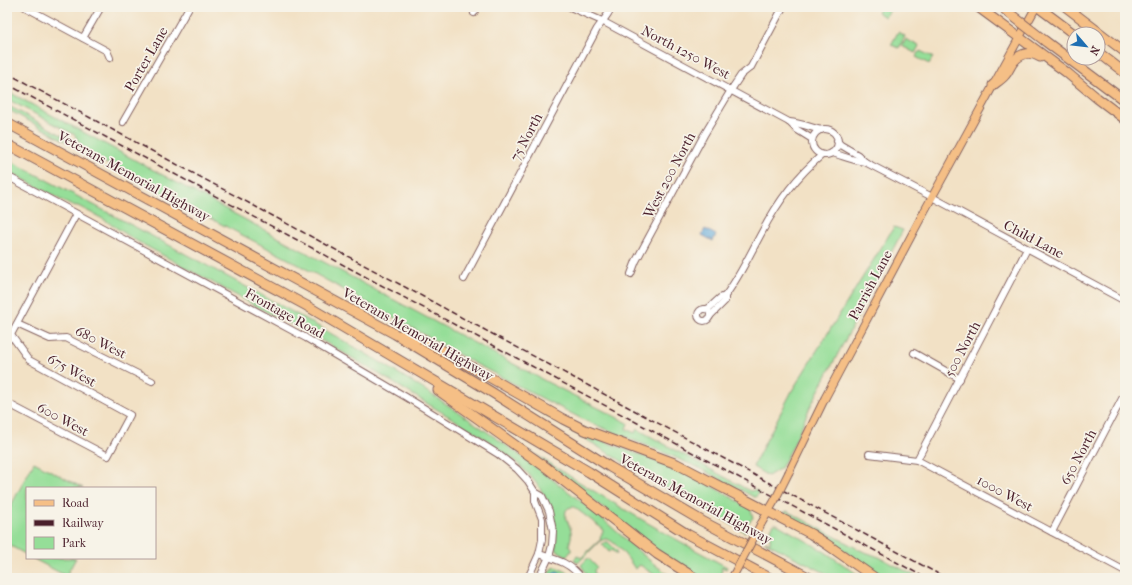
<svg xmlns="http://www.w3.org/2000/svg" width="1132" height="585" viewBox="0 0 1132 585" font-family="'IM FELL French Canon',serif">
  <rect width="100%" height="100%" fill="#f7f3e8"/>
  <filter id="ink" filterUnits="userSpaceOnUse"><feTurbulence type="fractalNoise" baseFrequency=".025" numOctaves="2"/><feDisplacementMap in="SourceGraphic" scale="8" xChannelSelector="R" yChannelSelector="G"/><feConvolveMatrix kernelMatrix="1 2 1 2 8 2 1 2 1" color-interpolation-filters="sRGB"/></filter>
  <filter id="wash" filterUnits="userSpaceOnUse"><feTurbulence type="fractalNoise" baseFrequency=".012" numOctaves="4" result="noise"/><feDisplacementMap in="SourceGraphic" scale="16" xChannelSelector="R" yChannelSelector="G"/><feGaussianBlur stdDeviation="0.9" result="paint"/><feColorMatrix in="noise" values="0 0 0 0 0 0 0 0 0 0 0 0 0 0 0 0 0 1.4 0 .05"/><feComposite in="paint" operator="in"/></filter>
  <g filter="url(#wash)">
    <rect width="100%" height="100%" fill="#f2e1c5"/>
    <!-- green -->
    <g fill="#95de98" stroke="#707e62">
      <polygon points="881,7 888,7 891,9 885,17 877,12"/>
      <polygon points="898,32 905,36 899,48 891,45"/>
      <polygon points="906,39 919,46 915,53 902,46"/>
      <polygon points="920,51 933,57 929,64 916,57"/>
      <polygon points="7,91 409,308 549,383 628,423 626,429 635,433 637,429 750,491 755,490 759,492 756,497 754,497 697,467 651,447 630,439 586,421 472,362 400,321 290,260 135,179 7,109 7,105 80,145 75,135 7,99"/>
      <path d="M 7,159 C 77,196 147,233 217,271 C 291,311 366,351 437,398 C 489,432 539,468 588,507 C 617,530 642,557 673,578 L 659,578 L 640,565 L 635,569 C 631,562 614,539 606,539 C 604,539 603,540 600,541 L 578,563 L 574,560 L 577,555 L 581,558 L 601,539 L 600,537 L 604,530 L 574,507 C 557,507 571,525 571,532 C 572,536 570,541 569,545 C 572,551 572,550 567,556 L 556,550 C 555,545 557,540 556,535 C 556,519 550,504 541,490 C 518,454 464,426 428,404 C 377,373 326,340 272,315 L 135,240 L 103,219 L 78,206 L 70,205 L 7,170 Z"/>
      <polygon points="894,227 903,230 810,407 793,446 781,468 768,476 753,467 756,460 793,389"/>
      <polygon points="531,406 589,436 673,467 697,478 747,506 751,510 753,518 743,528 746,531 745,532 656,482"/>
      <path d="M 530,451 C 594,492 659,531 727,567 L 726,569 L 722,567 L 721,578 L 703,578 L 667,558 Z"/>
      <polygon points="34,462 83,488 27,488 27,555 7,544 7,513"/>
      <polygon points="787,511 862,551 879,557 919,578 882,578 828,539 813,529 783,513"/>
      <polygon points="774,524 777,524 822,550 863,578 835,578 765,542 765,541 770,543 770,531"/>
      <polygon points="605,542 608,542 617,551 617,554 612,550 609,552 602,544"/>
      <polygon points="32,558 76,558 66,576"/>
      <polygon points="588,558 597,567 594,570 595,575 592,578 589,578 581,565"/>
      <polygon points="556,567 567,572 572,578 546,578 551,569"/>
    </g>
    <!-- water -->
    <g fill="#65acdc" stroke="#586684">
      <polygon points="705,229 716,235 713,241 702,235"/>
      <polygon points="557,571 561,573 565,578 550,578 554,572"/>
    </g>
  </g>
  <g filter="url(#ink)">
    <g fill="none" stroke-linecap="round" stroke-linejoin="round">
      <!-- minor casing -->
      <g stroke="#856361" stroke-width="8">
        <g id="minor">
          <polyline points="25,7 107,51 110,58"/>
          <polyline points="570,7 602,21 789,122 796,129 812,139"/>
          <polyline points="474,13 477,7"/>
          <polyline points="83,38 101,7"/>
          <polyline points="123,122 189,7"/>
          <path d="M 789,122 C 800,123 810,127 821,130"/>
          <circle cx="825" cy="142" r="13"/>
          <polyline points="837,141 841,145 858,155 865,162 932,197 1125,301"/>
          <path d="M 832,153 C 843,156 854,161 865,162"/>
          <polyline points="7,176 306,338 406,397 498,454 517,469 528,481 535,492 542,496 549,511 553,531 552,545 549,557 539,578"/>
          <polyline points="631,274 636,261 704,135 731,90 741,75 751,67 783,7"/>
          <path d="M 464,279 L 597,29 C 602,22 608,15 612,7"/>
          <circle cx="704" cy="315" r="6"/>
          <polyline points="706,309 709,308 720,298 725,296"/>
          <path d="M 710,316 L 725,301 L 725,296 C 740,276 750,254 762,232 C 777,203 797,176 822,155"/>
          <polyline points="17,324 50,339 66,338 152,381"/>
          <polyline points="7,342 76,214"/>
          <polyline points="914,353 960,379"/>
          <polyline points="7,403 108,456 130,415 29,360 11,335"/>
          <polyline points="869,454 917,460 1125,571"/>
          <polyline points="917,460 1027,249"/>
          <polyline points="1052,532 1125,393"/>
          <path d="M 539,554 C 555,559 571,563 581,578"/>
          <polyline points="528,578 539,554 542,540 542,519 535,501 535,492"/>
        </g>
      </g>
      <!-- major casing -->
      <g stroke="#856361" stroke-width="9">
        <g id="major">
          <polyline points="789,472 825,398 925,210 1036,7"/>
          <polyline points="761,524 775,500"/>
        </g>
      </g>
      <!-- highway casing -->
      <g stroke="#856361" stroke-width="11">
        <g id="highway">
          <polyline points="978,7 1066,72 1097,98 1125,119"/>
          <polyline points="1038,7 1074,34"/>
          <polyline points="1066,7 1125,52"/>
          <polyline points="1045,41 1125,101"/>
          <polyline points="1098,52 1125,73"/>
          <path d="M 993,85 C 997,82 1002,79 1005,75 C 1009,71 1010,65 1014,61 C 1021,53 1031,51 1040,57"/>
          <polyline points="7,123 395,334 493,393 610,467 702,521 810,578"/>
          <polyline points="7,144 307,306 589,472 687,534 770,578"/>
          <polyline points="400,335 422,339 563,419 585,430 677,464 811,534 825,543 875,578"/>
          <polyline points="438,390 547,468 657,554 695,578"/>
        </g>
      </g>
      <!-- minor -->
      <use href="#minor" stroke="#fff" stroke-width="6"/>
      <!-- major -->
      <use href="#major" stroke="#f5bf86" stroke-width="7"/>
      <!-- highway -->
      <use href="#highway" stroke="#f5bf86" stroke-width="9"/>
      <!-- rail -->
      <g stroke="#4a1f2b" stroke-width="1.5" stroke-dasharray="6 3" stroke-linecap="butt">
        <polyline points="7,73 946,578"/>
        <polyline points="7,84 926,578"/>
      </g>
      <!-- major-bridge casing -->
      <g stroke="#856361" stroke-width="9" stroke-linecap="butt">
        <g id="major-bridge">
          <polyline points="775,500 789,472"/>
          <polyline points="732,578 761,524"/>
        </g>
      </g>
      <!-- highway-bridge casing -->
      <g stroke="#856361" stroke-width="11" stroke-linecap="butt">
        <polyline id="highway-bridge" points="1004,9 1045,41"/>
      </g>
      <!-- major-bridge -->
      <use href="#major-bridge" stroke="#f5bf86" stroke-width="7"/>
      <!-- highway-bridge -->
      <use href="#highway-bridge" stroke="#f5bf86" stroke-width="9"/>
    </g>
  </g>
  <g text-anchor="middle" stroke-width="3.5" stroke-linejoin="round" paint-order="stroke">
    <!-- street labels -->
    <g font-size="14" fill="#4a1f2b" stroke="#f7f3e8">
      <text transform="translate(686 52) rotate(28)" y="5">North 1250 West</text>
      <text transform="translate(146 59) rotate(-60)" y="5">Porter Lane</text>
      <text transform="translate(526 137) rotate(-62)" y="5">75 North</text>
      <text transform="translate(669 175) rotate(-62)" y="5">West 200 North</text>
      <text transform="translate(134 176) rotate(29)" y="5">Veterans Memorial Highway</text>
      <text transform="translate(1034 239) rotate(28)" y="5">Child Lane</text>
      <text transform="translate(870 285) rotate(-62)" y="5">Parrish Lane</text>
      <text transform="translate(285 313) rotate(29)" y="5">Frontage Road</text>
      <text transform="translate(418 334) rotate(30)" y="5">Veterans Memorial Highway</text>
      <text transform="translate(101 342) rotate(27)" y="5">680 West</text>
      <text transform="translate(962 349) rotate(-62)" y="5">500 North</text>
      <text transform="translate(72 370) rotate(29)" y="5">675 West</text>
      <text transform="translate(63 419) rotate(28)" y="5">600 West</text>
      <text transform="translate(1078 457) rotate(-62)" y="5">650 North</text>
      <text transform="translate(1005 493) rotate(28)" y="5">1000 West</text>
      <text transform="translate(696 499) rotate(29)" y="5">Veterans Memorial Highway</text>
    </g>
  </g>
  <!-- margin -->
  <rect width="1132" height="585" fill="none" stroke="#f7f3e8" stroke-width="24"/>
  <!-- legend -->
  <rect x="26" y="487" width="130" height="72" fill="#f7f3e8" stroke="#b29e9c"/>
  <rect x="34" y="500" width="20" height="6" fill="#f5bf86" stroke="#b29e9c"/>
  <text x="62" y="507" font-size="12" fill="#4a1f2b">Road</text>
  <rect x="34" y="520" width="20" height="6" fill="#4a1f2b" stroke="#b29e9c"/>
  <text x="62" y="527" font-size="12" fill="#4a1f2b">Railway</text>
  <rect x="34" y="537" width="20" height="12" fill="#95de98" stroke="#b29e9c"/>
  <text x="62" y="547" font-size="12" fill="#4a1f2b">Park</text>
  <!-- north arrow -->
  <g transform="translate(1086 46) rotate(118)"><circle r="19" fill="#f7f3e8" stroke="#b29e9c"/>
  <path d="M0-3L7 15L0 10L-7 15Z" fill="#1f6fb2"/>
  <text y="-6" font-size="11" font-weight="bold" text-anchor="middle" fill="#4a1f2b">N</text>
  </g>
</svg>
